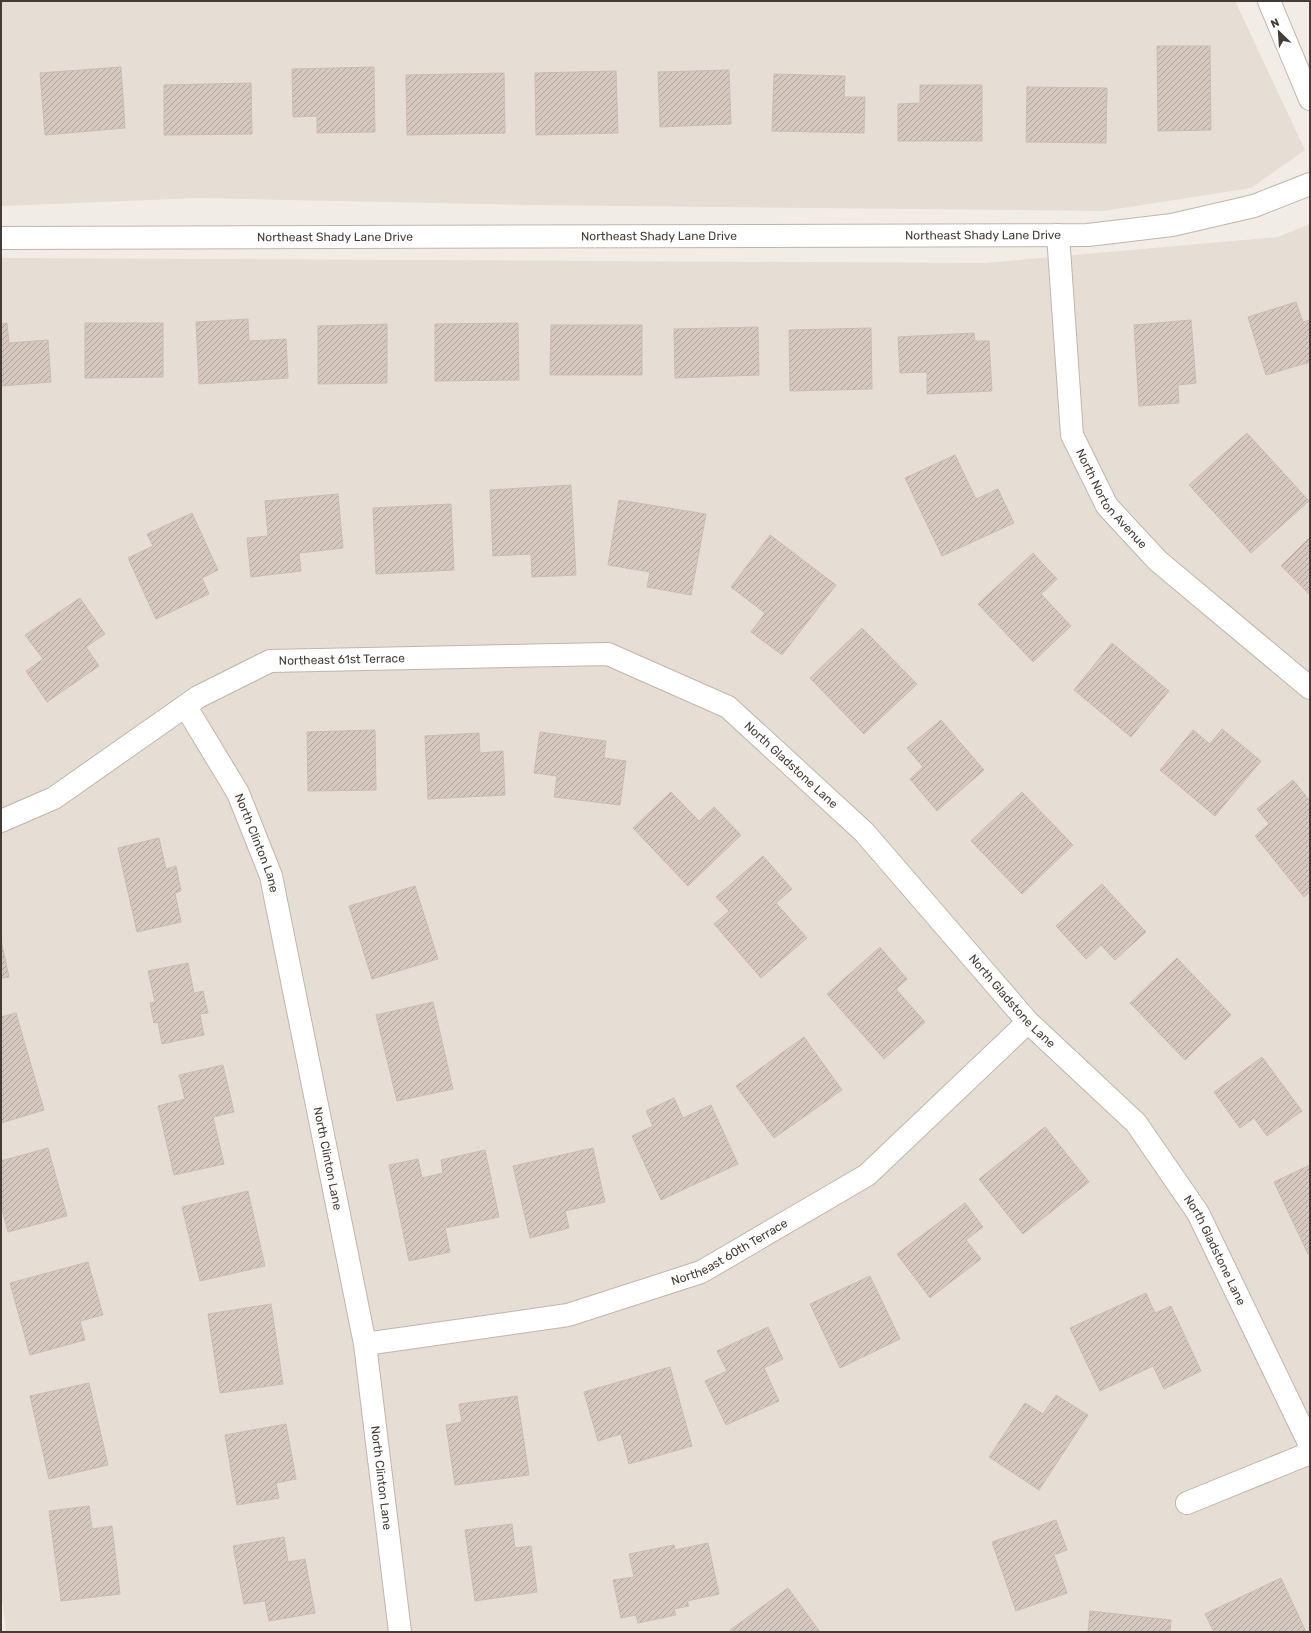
<svg xmlns="http://www.w3.org/2000/svg" width="1311" height="1633" viewBox="0 0 1311 1633" font-family="Rubik,sans-serif">
  <defs>
    <pattern id="building-hatch" width="6" height="6" patternUnits="userSpaceOnUse"><rect width="6" height="6" fill="#d6c8bf"/><path d="M-1 1l2-2M0 6l6-6M5 7l2-2" fill="none" stroke="#afa49c"/></pattern>
  </defs>
  <rect width="100%" height="100%" fill="#f2ece6"/>
  <!-- residential -->
  <g fill="#e6ddd4">
    <polygon points="1,1 1235,1 1305,150 1251,188 1104,211 535,205 200,198 1,206"/>
    <polygon points="1310,224 1310,1632 6,1632 1,1589 1,258 985,263 1278,237"/>
  </g>
  <!-- building -->
  <g fill="url(#building-hatch)" stroke="#cdbcb0">
    <polygon points="1157,46 1210,46 1211,130 1158,131"/>
    <polygon points="121,67 125,128 45,135 40,73"/>
    <polygon points="374,67 375,132 317,133 317,116 293,117 292,69"/>
    <polygon points="729,70 731,124 660,127 658,72"/>
    <polygon points="616,71 618,133 536,135 535,73"/>
    <polygon points="504,73 505,133 407,135 406,75"/>
    <polygon points="774,74 845,76 844,97 865,97 864,133 772,131"/>
    <polygon points="251,83 252,134 164,135 164,85"/>
    <polygon points="920,85 982,85 982,141 898,141 898,104 920,103"/>
    <polygon points="1027,87 1107,88 1106,143 1026,142"/>
    <polygon points="1296,302 1303,322 1310,320 1310,362 1266,375 1248,317"/>
    <polygon points="248,319 249,341 286,339 288,378 199,384 196,322"/>
    <polygon points="1191,320 1196,383 1178,385 1179,403 1139,406 1134,325"/>
    <polygon points="7,323 9,343 48,340 51,382 1,386 1,324"/>
    <polygon points="85,323 163,323 163,377 85,378"/>
    <polygon points="518,323 519,380 435,381 435,324"/>
    <polygon points="387,324 387,383 318,384 318,326"/>
    <polygon points="551,325 642,325 642,375 550,375"/>
    <polygon points="758,327 759,375 675,378 674,329"/>
    <polygon points="871,328 872,389 790,391 789,330"/>
    <polygon points="974,333 975,341 989,341 992,391 927,394 927,372 900,373 898,337"/>
    <polygon points="1247,433 1309,501 1251,553 1189,485"/>
    <polygon points="955,455 976,499 998,489 1014,523 942,556 905,478"/>
    <polygon points="571,485 576,575 532,577 531,554 493,556 490,490"/>
    <polygon points="338,494 343,548 299,553 301,571 251,577 247,538 268,536 265,501"/>
    <polygon points="619,500 706,514 691,595 647,587 650,572 608,565"/>
    <polygon points="451,504 454,570 376,574 373,508"/>
    <polygon points="192,513 218,570 202,578 209,594 156,619 128,558 153,546 147,534"/>
    <polygon points="770,535 836,585 782,655 751,632 765,613 731,587"/>
    <polygon points="1310,537 1310,595 1281,566"/>
    <polygon points="1033,553 1057,579 1041,594 1071,626 1033,662 978,604"/>
    <polygon points="80,598 105,634 86,647 99,666 47,702 26,671 43,659 25,635"/>
    <polygon points="862,628 917,684 864,734 810,678"/>
    <polygon points="1112,643 1169,691 1131,737 1074,690"/>
    <polygon points="941,720 984,770 937,811 910,779 923,767 907,748"/>
    <polygon points="1222,729 1261,761 1215,816 1160,770 1193,730 1210,744"/>
    <polygon points="375,730 376,790 308,791 307,732"/>
    <polygon points="540,732 606,741 604,758 626,761 620,805 554,797 557,776 534,773"/>
    <polygon points="479,733 480,753 503,751 505,795 428,799 425,736"/>
    <polygon points="1293,780 1310,801 1310,892 1304,897 1255,836 1269,824 1257,809"/>
    <polygon points="671,792 699,821 714,807 741,835 688,886 633,828"/>
    <polygon points="1022,792 1073,845 1022,894 971,841"/>
    <polygon points="159,838 166,869 176,866 181,891 175,893 181,922 137,932 118,848"/>
    <polygon points="763,856 792,889 776,903 807,938 761,978 714,924 729,911 716,897"/>
    <polygon points="1102,884 1146,932 1115,960 1101,945 1086,959 1056,926"/>
    <polygon points="415,886 438,959 372,979 349,906"/>
    <polygon points="1,940 9,977 1,978"/>
    <polygon points="880,947 907,979 896,989 925,1022 884,1059 827,994"/>
    <polygon points="1177,958 1231,1015 1185,1060 1130,1003"/>
    <polygon points="188,963 194,993 203,991 208,1013 200,1014 204,1035 162,1044 158,1022 154,1023 150,1003 155,1002 148,971"/>
    <polygon points="433,1002 453,1089 397,1101 376,1015"/>
    <polygon points="16,1013 44,1110 1,1123 1,1017"/>
    <polygon points="804,1037 842,1090 774,1138 736,1086"/>
    <polygon points="1262,1057 1302,1111 1267,1136 1254,1118 1240,1128 1214,1092"/>
    <polygon points="223,1065 234,1112 213,1117 224,1164 174,1175 158,1106 185,1099 179,1075"/>
    <polygon points="674,1098 683,1118 711,1105 738,1164 661,1200 632,1136 653,1126 646,1111"/>
    <polygon points="1045,1127 1089,1182 1023,1234 979,1179"/>
    <polygon points="48,1148 67,1216 8,1232 1,1205 1,1161"/>
    <polygon points="593,1148 605,1202 565,1211 569,1228 530,1238 513,1166"/>
    <polygon points="485,1150 499,1217 445,1228 450,1252 409,1261 389,1165 418,1159 422,1178 443,1173 441,1160"/>
    <polygon points="1310,1165 1310,1253 1308,1254 1274,1182"/>
    <polygon points="248,1191 265,1266 200,1281 182,1207"/>
    <polygon points="965,1203 983,1227 966,1240 981,1259 930,1298 897,1254"/>
    <polygon points="88,1262 103,1315 80,1321 85,1340 30,1355 10,1283"/>
    <polygon points="870,1276 900,1339 840,1368 810,1304"/>
    <polygon points="1146,1293 1155,1313 1171,1306 1201,1371 1164,1389 1153,1366 1100,1391 1070,1328"/>
    <polygon points="271,1304 283,1384 220,1393 208,1314"/>
    <polygon points="768,1327 783,1359 764,1368 779,1401 726,1425 705,1381 727,1371 717,1351"/>
    <polygon points="670,1367 692,1446 629,1464 621,1434 598,1441 584,1392"/>
    <polygon points="89,1383 108,1465 49,1479 30,1396"/>
    <polygon points="1056,1395 1088,1415 1039,1490 989,1457 1025,1403 1043,1414"/>
    <polygon points="517,1396 529,1475 455,1485 446,1425 462,1422 459,1404"/>
    <polygon points="286,1424 296,1479 276,1483 279,1498 237,1505 225,1435"/>
    <polygon points="89,1506 92,1529 112,1526 120,1594 61,1601 49,1511"/>
    <polygon points="1056,1520 1067,1550 1054,1555 1067,1593 1016,1611 992,1542"/>
    <polygon points="512,1524 515,1548 531,1546 537,1592 475,1601 465,1530"/>
    <polygon points="284,1537 288,1562 305,1559 315,1613 269,1621 265,1601 244,1604 233,1546"/>
    <polygon points="708,1543 719,1594 687,1601 689,1606 674,1609 676,1615 638,1623 636,1615 621,1618 613,1580 634,1577 629,1554 674,1545 675,1550"/>
    <polygon points="1281,1578 1306,1632 1214,1632 1205,1614"/>
    <polygon points="788,1588 820,1632 732,1632 730,1630"/>
    <polygon points="1090,1611 1171,1620 1170,1632 1088,1632"/>
  </g>
  <g fill="none" stroke-linecap="round" stroke-linejoin="round">
    <!-- minor casing -->
    <g stroke="#c0b5ac" stroke-width="24">
      <g id="minor">
        <polyline points="1269,1 1310,99"/>
        <path id="s1" d="M 1058,235 L 1072,435 L 1107,506 L 1158,561 L 1310,688"/>
        <path id="s2" d="M 1,238 L 1088,235 L 1172,225 L 1254,206 L 1310,184"/>
        <path id="s3" d="M 186,707 L 238,793 L 271,876 L 365,1344 L 400,1632"/>
        <path id="s4" d="M 1,821 L 54,798 L 198,697 L 270,661 L 608,654 L 728,707 L 864,832 L 1028,1022 L 1136,1123 L 1198,1213 L 1310,1445"/>
        <path id="s5" d="M 365,1344 L 568,1315 L 701,1272 L 867,1175 L 1028,1022"/>
        <polyline points="1187,1503 1310,1453"/>
      </g>
    </g>
    <!-- minor -->
    <use href="#minor" stroke="#fff" stroke-width="22"/>
  </g>
  <g text-anchor="middle" stroke-width="3" stroke-linejoin="round" paint-order="stroke">
    <!-- street labels -->
    <g font-size="12" fill="#443c36" stroke="#fff">
      <text dy="4" stroke="none"><textPath href="#s2" startOffset="982">Northeast Shady Lane Drive</textPath></text>
      <text dy="4" stroke="none"><textPath href="#s2" startOffset="658">Northeast Shady Lane Drive</textPath></text>
      <text dy="4" stroke="none"><textPath href="#s2" startOffset="334">Northeast Shady Lane Drive</textPath></text>
      <text dy="4" stroke="none"><textPath href="#s1" startOffset="276">North Norton Avenue</textPath></text>
      <text dy="4" stroke="none"><textPath href="#s4" startOffset="386">Northeast 61st Terrace</textPath></text>
      <text dy="4" stroke="none"><textPath href="#s4" startOffset="869">North Gladstone Lane</textPath></text>
      <text dy="4" stroke="none"><textPath href="#s3" startOffset="154">North Clinton Lane</textPath></text>
      <text dy="4" stroke="none"><textPath href="#s4" startOffset="1193">North Gladstone Lane</textPath></text>
      <text dy="4" stroke="none"><textPath href="#s3" startOffset="478">North Clinton Lane</textPath></text>
      <text dy="4" stroke="none"><textPath href="#s5" startOffset="379">Northeast 60th Terrace</textPath></text>
      <text dy="4" stroke="none"><textPath href="#s4" startOffset="1517">North Gladstone Lane</textPath></text>
      <text dy="4" stroke="none"><textPath href="#s3" startOffset="802">North Clinton Lane</textPath></text>
    </g>
  </g>
  <!-- border -->
  <rect width="1311" height="1633" fill="none" stroke="#443c36" stroke-width="4"/>
  <!-- north arrow -->
  <g transform="translate(1279 32) rotate(335)" stroke="#ffffff" stroke-width="3" paint-order="stroke">
  <path d="M0-3L7 15L0 10L-7 15Z" fill="#443c36"/>
  <text y="-6" font-size="11" font-weight="bold" text-anchor="middle" fill="#443c36">N</text>
  </g>
</svg>
